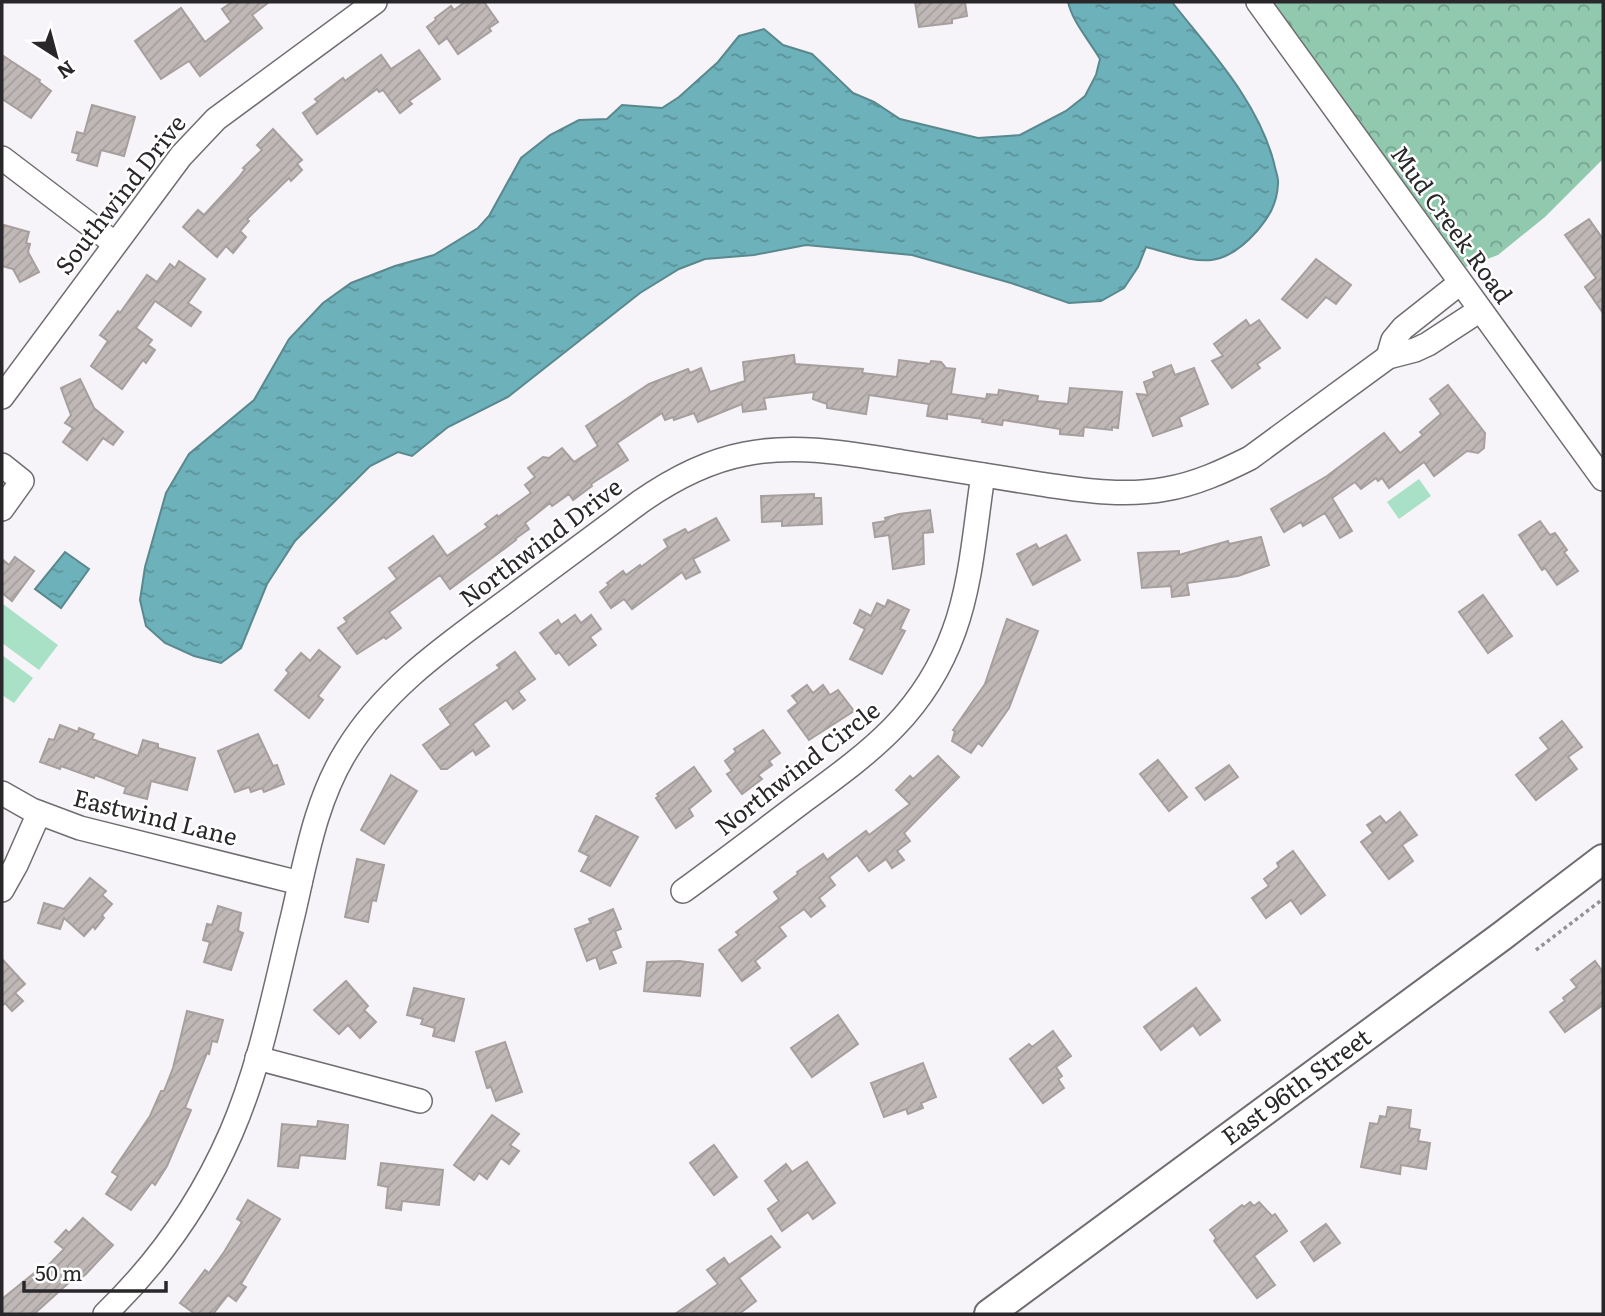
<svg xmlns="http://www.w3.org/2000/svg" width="1605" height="1316" viewBox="0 0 1605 1316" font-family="Literata,serif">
  <defs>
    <pattern id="forest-crowns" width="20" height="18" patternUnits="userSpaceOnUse" patternTransform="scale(1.75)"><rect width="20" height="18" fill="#90c9ae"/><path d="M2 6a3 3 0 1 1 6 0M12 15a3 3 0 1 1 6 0" fill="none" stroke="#76a38e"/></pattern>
    <pattern id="water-ripples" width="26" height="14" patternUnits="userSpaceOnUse" patternTransform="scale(1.75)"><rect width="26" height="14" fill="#6db2ba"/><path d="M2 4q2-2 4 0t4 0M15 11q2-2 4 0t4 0" fill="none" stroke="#5a9197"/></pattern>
    <pattern id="building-hatch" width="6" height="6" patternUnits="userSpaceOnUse" patternTransform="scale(1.75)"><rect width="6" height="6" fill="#bfb8b6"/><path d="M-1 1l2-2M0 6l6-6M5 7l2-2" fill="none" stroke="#a49e9c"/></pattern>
  </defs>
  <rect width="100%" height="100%" fill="#f7f4f9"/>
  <!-- grass -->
  <g fill="#a8e1c5">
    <polygon points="1419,479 1431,496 1399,519 1387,502"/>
    <polygon points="3,604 58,645 39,670 2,643"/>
    <polygon points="2,655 33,678 14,703 2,695"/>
  </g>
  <!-- forest -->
  <polygon fill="url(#forest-crowns)" points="1271,2 1603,2 1603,159 1545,217 1498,255 1466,267"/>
  <!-- water -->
  <g fill="url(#water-ripples)" stroke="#59888e" stroke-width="2">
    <path d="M 1068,2 L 1172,2 C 1211,52 1258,101 1274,163 C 1275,170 1279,178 1278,184 C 1277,204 1269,217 1257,231 C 1218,275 1195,260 1146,247 L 1138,267 L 1124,288 L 1101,301 L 1069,303 L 1011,283 L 912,255 L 806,245 L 754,255 L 705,259 L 679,269 L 640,293 L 508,397 L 448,427 L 412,456 L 398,452 L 370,466 L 295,541 L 267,584 L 241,648 L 221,663 L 194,656 L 165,643 L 146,626 L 140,600 L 145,567 L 166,493 L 189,454 L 254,400 L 289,339 L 323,303 L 351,283 L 395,266 L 434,255 L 478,228 L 489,216 L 521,158 L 550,135 L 579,120 L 607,119 L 622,105 L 662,108 L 679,97 L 718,62 L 739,36 L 764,29 L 783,45 L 812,54 L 853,93 L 874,102 L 900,119 L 978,138 L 1020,135 L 1066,111 L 1085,96 L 1096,75 L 1100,59 C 1089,40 1073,23 1068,2 Z"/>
    <polygon points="65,552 89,569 61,608 35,589"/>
  </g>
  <!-- building -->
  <g fill="url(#building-hatch)" stroke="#a69f9d" stroke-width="2">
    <polygon points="232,2 269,2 252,15 262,28 200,76 189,61 161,79 135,41 181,8 205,42 231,22 222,9"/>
    <polygon points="465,2 484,2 498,22 489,28 491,31 458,54 447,38 439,44 427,27 436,20 435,18 451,6 454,10"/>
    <polygon points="915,2 965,2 967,16 952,19 952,23 919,27"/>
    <polygon points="419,50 440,79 409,101 412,104 400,113 383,90 379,92 377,89 317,134 303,113 318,102 315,99 343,78 345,81 381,55 391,69"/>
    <polygon points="2,55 40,80 39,82 51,91 31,118 2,99"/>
    <polygon points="92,105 135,117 124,156 101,150 97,166 77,160 79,154 72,152 77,132 84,134"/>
    <polygon points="273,129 302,160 297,164 302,170 291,181 289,178 247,219 249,221 240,231 246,237 233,253 226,246 217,257 183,227 198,210 204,215 239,177 245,169 243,168 262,150 257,145"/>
    <polygon points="1589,219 1603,239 1603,313 1585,287 1596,278 1565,235"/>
    <polygon points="4,225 29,232 26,243 30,244 28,252 39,272 20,282 13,269 2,266 2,235"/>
    <polygon points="1316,259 1351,285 1336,304 1326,297 1307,318 1282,299"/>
    <polygon points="179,261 205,279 188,303 201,312 191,326 155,301 136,328 152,340 148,345 155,350 146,363 143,360 122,389 91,366 108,341 100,335 118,311 120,313 147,275 157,282 170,264 175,268"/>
    <polygon points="1246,320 1250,326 1259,320 1280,348 1257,364 1260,368 1232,388 1212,361 1223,356 1214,344"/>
    <polygon points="794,355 795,364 863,369 862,373 897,377 899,360 930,364 931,361 941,362 946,368 955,369 951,394 986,399 987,394 998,395 999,390 1038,396 1037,401 1068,404 1070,388 1122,392 1118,428 1112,427 1112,430 1084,427 1083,436 1060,434 1060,429 1003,420 1002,425 982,422 983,419 947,414 947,419 927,416 929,404 869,395 866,414 827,408 827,404 813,399 814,392 764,398 766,409 743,412 742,404 698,422 694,413 674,420 673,417 665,420 662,413 617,443 628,460 591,484 592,486 573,500 569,494 552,506 550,503 525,523 529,529 515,539 516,540 450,589 440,575 389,612 401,628 386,639 384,637 357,654 338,628 347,622 344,618 397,579 389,568 433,536 447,556 488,527 485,524 497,515 498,517 531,493 525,485 535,477 528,468 543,457 549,458 562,448 574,462 598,446 586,426 649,384 688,369 690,373 701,368 710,392 745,381 743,362"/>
    <polygon points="1171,365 1175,375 1194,368 1208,404 1179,417 1182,426 1153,436 1137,394 1148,395 1144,382 1155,378 1153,372"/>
    <polygon points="80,379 94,408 123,432 113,445 103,438 87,460 63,442 73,428 65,423 71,415 61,388"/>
    <polygon points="1448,385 1485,433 1484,448 1478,453 1467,451 1434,476 1424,462 1389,488 1382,478 1378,481 1376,478 1361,489 1355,482 1332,498 1352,531 1340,538 1325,513 1303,526 1301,522 1284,532 1271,509 1327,476 1384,433 1400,453 1423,435 1420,432 1441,414 1430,399"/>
    <polygon points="814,494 814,498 821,498 822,524 782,526 782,521 762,522 761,496"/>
    <polygon points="930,510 933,532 923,533 924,564 893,569 889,535 875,537 873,523 886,521 885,518 899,514"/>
    <polygon points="716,518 729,540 693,559 700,572 686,579 682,572 632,609 624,599 611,608 600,592 609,585 607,583 623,571 626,575 640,565 641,567 668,547 664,540 685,529 688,533"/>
    <polygon points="1540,521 1550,535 1555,533 1567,550 1564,552 1578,571 1557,585 1545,568 1542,570 1519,535"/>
    <polygon points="1066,535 1080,560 1033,585 1017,554 1036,544 1039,549"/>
    <polygon points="1261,537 1269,565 1238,576 1187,583 1189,595 1172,597 1171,586 1142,588 1138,553 1179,551 1179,555 1228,541 1229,544"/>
    <polygon points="15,557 34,571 12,601 2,593 2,559 9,565"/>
    <polygon points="1483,595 1512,636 1488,653 1459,612"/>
    <polygon points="888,600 909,610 900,629 905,631 882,674 850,659 865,629 854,623 860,610 871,616 877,603 885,607"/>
    <polygon points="575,615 581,623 591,615 601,629 590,637 596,645 569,665 559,652 556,654 540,633 558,620 561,625"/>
    <polygon points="1007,619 1038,631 1009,708 982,746 978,743 971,753 952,741 955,731 953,730 985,684"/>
    <polygon points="319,650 340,667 318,696 323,700 309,718 275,690 289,673 286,670 301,653 310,661"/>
    <polygon points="515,652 535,679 518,691 525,700 513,709 506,700 473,724 489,746 476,755 473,750 447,769 441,769 423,745 451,725 440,709 500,668 497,665"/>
    <polygon points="807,685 813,693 823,685 830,695 838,690 854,711 809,740 788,711 798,703 792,696"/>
    <polygon points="1562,721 1582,747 1568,757 1577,769 1536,800 1516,775 1549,749 1540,738"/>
    <polygon points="60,725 78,732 79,728 94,734 92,739 138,756 143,740 158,744 158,748 195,758 187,790 151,781 147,799 124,793 126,787 95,775 94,778 61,766 60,769 40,762 49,739 54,740"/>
    <polygon points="763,730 780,753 769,761 772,765 758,775 762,779 742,794 727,774 732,771 725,761 736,752 734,749"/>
    <polygon points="258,734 273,766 277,765 284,784 264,792 262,788 251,792 249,787 235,792 218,751"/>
    <polygon points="938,756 959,777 904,833 910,841 897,851 904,860 892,868 886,859 869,871 857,855 829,877 835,885 819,898 825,906 811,917 804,909 779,927 786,936 755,961 760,968 742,981 719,950 739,935 736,932 779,899 774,892 798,874 797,872 823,854 827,860 866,831 869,835 910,804 896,790 910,776 913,779"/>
    <polygon points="1158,760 1187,797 1169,811 1140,774"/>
    <polygon points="1229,765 1238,777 1205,800 1196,788"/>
    <polygon points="694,767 711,791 689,809 693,816 676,828 656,798 659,796 657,794"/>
    <polygon points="391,775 417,791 384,844 361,830"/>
    <polygon points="1400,812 1417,835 1402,845 1413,861 1389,879 1361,842 1373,833 1367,825 1380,816 1386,823"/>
    <polygon points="596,816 638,837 610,886 581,871 589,856 579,851"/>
    <polygon points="1293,851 1325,895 1301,914 1291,900 1266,918 1252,898 1269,886 1264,879 1279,867 1277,863"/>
    <polygon points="357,859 384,865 376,901 372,900 368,922 345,917"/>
    <polygon points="90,878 106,891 102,895 112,904 102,915 104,918 95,929 93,926 84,936 64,918 60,929 38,923 44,903 64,909"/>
    <polygon points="218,906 241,913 238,931 243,933 231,970 204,962 210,942 203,940 207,924 212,925"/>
    <polygon points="613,909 621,929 615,931 621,947 611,951 616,963 600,969 596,957 587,961 575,929 591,923 589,919"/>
    <polygon points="2,959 25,984 15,993 23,1001 12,1011 5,1003 2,1006"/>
    <polygon points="679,961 703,964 700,996 644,991 647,962"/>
    <polygon points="1595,961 1603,972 1603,1005 1565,1032 1550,1012 1565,1001 1563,998 1577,987 1571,980"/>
    <polygon points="346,981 368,1006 364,1010 376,1022 360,1038 348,1025 339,1034 314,1010"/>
    <polygon points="414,988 464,999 454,1041 433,1036 435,1028 421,1024 423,1019 407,1015"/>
    <polygon points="1196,988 1220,1020 1200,1035 1193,1025 1161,1050 1144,1027"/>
    <polygon points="187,1011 223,1020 217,1042 212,1041 209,1054 207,1053 185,1108 191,1110 167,1166 155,1185 152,1182 131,1210 106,1194 118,1176 112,1172 150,1116 161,1091 164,1091 173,1068"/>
    <polygon points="838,1015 858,1044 812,1077 791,1048"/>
    <polygon points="1053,1031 1071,1056 1056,1067 1062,1076 1058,1079 1064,1088 1043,1103 1010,1059 1029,1044 1032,1047"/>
    <polygon points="505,1042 522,1092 496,1101 491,1087 487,1088 476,1052"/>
    <polygon points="923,1063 936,1097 921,1103 923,1108 908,1114 906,1109 884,1117 871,1083"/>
    <polygon points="1388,1107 1411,1110 1409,1128 1420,1130 1418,1141 1430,1143 1426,1169 1401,1165 1400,1174 1361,1167 1370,1123 1378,1124 1380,1116 1386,1117"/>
    <polygon points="492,1115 519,1134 510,1145 519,1151 509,1164 501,1158 487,1179 479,1173 474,1180 454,1165"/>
    <polygon points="318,1121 348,1125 345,1159 300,1155 298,1168 278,1166 282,1124 317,1127"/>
    <polygon points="714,1145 737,1177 714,1195 690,1163"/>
    <polygon points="807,1162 835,1203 813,1219 808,1212 782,1231 768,1209 779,1201 765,1181 786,1164 792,1172"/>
    <polygon points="381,1163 443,1170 439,1205 402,1201 401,1210 386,1208 388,1187 378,1185"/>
    <polygon points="248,1200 280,1219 241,1284 246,1287 236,1301 228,1295 213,1314 195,1314 180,1303 205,1270 209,1273 224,1252 242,1222 237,1219"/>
    <polygon points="1250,1202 1254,1206 1259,1202 1272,1216 1275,1214 1287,1231 1254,1256 1275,1285 1257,1298 1214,1241 1216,1238 1210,1230 1242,1205 1244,1207"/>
    <polygon points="83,1218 113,1245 86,1274 80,1279 78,1277 75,1281 73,1279 34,1314 2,1314 2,1299 38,1270 41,1273 64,1249 55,1242 66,1230 69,1233"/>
    <polygon points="1326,1224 1340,1243 1314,1261 1301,1242"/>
    <polygon points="771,1236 780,1247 739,1278 756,1301 739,1314 675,1314 718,1284 707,1270 724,1258 729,1265"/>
  </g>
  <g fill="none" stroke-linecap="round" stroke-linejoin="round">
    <!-- minor casing -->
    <g stroke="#706d71" stroke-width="26">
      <g id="minor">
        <polyline points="1258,2 1603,479"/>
        <polyline points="2,158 114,243"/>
        <polyline points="1388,357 1393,340 1403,328 1460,283"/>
        <polyline points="2,397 181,156 216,119 375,2"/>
        <polyline points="2,465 22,481 2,509"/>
        <polyline points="2,793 32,810 80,828 300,883"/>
        <polyline points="2,890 16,865 39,813"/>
        <path d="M 683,891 C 723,862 762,832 802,802 C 870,752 924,714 954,631 C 972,582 975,526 983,475"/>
        <polyline points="257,1058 420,1101"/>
        <path d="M 105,1314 C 159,1262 201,1202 231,1133 C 261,1064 275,988 293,915 C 306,859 316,799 347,750 C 384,689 443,648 500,606 C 546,572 593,537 640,502 C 670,481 708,461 745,454 C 798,443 851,454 903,462 C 949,469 994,477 1040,484 C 1082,490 1123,497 1166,489 C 1196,484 1224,471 1250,458 L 1388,357 L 1415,350 L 1428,344 L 1480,310"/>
      </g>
    </g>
    <!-- major casing -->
    <g stroke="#706d71" stroke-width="32">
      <g id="major">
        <path id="s1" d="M 989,1314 L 1502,936 L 1603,859"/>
      </g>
    </g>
    <!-- path -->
    <polyline stroke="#949195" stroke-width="3.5" stroke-dasharray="3.5 3.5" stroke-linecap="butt" points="1536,950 1603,899"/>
    <!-- minor -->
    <use href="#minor" stroke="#fff" stroke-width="23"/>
    <!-- major -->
    <use href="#major" stroke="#fff" stroke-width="28"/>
  </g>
  <g text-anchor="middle" stroke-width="5" stroke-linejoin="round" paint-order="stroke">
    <!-- street labels -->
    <g font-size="24" fill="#292729" stroke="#fff">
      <text transform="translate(121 195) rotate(-52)" y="8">Southwind Drive</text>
      <text transform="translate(1451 225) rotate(54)" y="8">Mud Creek Road</text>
      <text transform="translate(541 543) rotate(-37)" y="8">Northwind Drive</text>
      <text transform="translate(798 769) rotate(-38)" y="8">Northwind Circle</text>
      <text transform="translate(155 818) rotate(14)" y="8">Eastwind Lane</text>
      <text dy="8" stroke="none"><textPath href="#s1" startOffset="382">East 96th Street</textPath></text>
    </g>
  </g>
  <!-- border -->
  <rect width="1605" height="1316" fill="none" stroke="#292729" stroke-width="7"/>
  <!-- north arrow -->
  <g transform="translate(56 56) rotate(144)" stroke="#ffffff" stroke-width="5" paint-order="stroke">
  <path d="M0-5L12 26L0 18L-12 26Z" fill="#292729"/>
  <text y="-10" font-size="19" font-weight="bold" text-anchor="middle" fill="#292729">N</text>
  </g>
  <!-- scale -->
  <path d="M24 1281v10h142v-10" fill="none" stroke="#292729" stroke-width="3.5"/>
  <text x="35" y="1281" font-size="21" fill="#292729" stroke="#ffffff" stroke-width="5" paint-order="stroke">50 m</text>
</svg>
